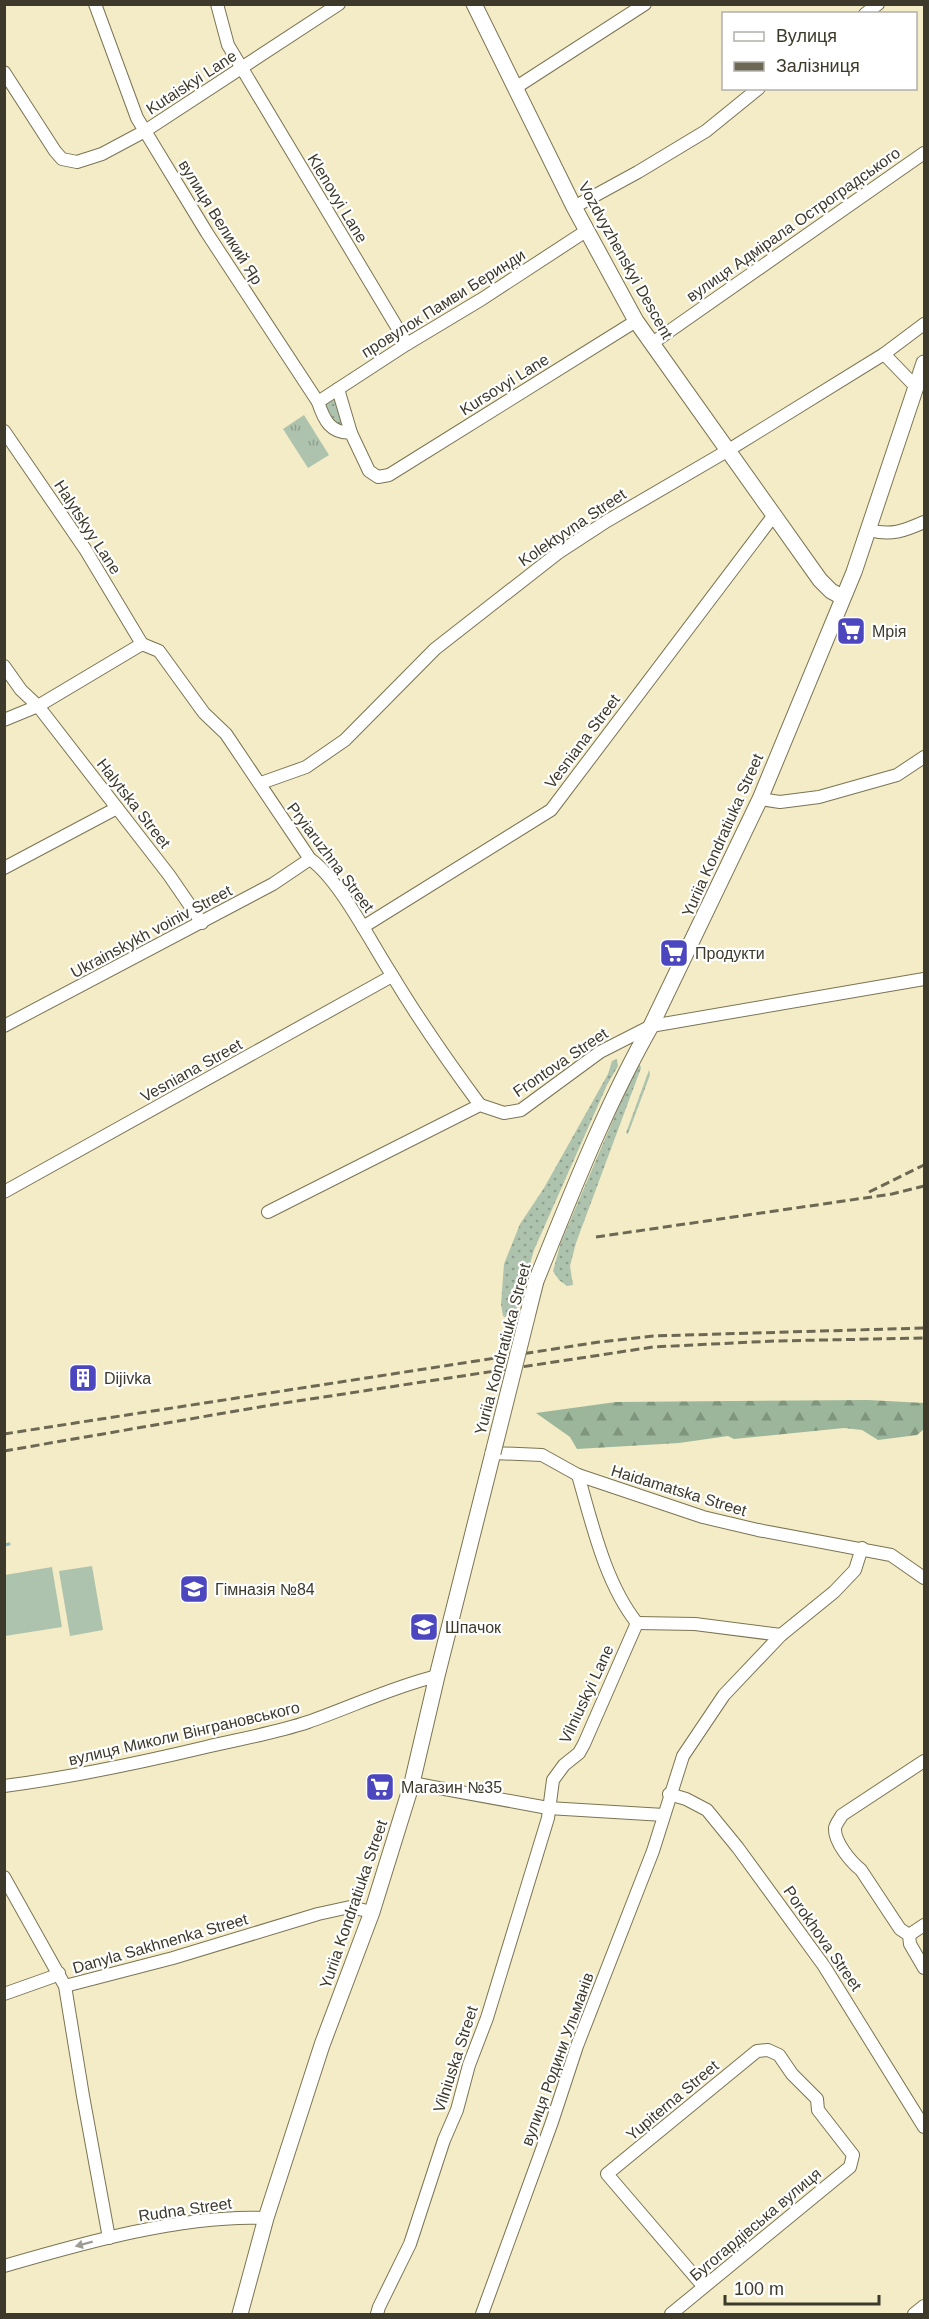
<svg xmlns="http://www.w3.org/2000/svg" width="929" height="2319" viewBox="0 0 929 2319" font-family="Arial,sans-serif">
  <defs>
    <pattern id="grass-dots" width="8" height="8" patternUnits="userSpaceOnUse" patternTransform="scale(1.5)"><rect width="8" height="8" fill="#aec3ad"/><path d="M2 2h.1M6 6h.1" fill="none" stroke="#8f9f8d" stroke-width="1.8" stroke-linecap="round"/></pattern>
    <pattern id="forest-firs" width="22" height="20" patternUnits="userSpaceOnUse" patternTransform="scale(1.5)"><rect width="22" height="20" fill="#9bb69a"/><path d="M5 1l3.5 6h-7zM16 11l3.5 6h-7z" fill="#80957e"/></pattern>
    <pattern id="park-tufts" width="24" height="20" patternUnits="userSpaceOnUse" patternTransform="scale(1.5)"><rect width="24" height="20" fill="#aec3ad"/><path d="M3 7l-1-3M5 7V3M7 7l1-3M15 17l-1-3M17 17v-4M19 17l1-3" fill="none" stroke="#8f9f8d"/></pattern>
  </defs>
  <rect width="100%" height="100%" fill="#f3ecc6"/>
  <!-- grass -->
  <g fill="url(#grass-dots)">
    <polygon points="328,400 335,400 346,429 325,417 325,403"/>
    <polygon points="617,1059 618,1066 607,1085 534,1250 515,1315 509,1319 503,1316 501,1304 504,1264 520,1224 544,1188 608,1074 612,1061"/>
    <polygon points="637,1064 640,1065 641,1068 576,1243 570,1266 573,1285 567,1286 559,1280 553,1271 561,1242"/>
    <polygon points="649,1070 650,1075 628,1134 626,1133"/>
  </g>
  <!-- forest -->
  <polygon fill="url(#forest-firs)" points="868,1400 924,1403 924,1429 917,1435 878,1440 862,1430 844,1428 734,1439 728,1436 679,1443 577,1449 570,1437 536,1413 616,1402"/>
  <!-- park -->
  <polygon fill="url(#park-tufts)" points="304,415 329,455 308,468 283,429"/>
  <!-- garden -->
  <g fill="#aec3ad">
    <polygon points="92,1566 103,1630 70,1636 59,1571"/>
    <polygon points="52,1567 62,1627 5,1636 5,1575"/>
  </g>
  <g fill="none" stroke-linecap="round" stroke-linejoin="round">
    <!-- stream -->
    <polyline stroke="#90bec0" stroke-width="3" points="4,1545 9,1544"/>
    <!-- minor casing -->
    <g stroke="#7b7453" stroke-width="14">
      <g id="minor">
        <path d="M 95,4 L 137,118 L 145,131 L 207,233 L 318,402 C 324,420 330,433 351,433 L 369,471 L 378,477 L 389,475 L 636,321"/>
        <polyline points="217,4 228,45 407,344"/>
        <polyline points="865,14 878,4"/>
        <polyline points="4,72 55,151 62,159 77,162 102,154 145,131 339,4"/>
        <polyline points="515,88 645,4"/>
        <polyline points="574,207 638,172 706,131 759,88"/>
        <polyline points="651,344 924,153"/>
        <polyline points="884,354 916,387"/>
        <polyline points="338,389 351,433"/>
        <polyline points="318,402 407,344 482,299 586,231"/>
        <polyline points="4,431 85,549 142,644"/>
        <path d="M 869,530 C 891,536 904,531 924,522"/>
        <path d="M 142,644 L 159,651 L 204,713 L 226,734 L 310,859 C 340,880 371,943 392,975 C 419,1020 449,1063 480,1105"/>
        <polyline points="4,666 21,690 38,706 169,875 202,923"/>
        <polyline points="4,720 38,706 142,644"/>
        <polyline points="261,783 306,767 345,740 435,649 558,553 607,521 727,451 884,354 924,324"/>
        <polyline points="760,799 780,802 819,797 897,775 924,757"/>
        <polyline points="4,868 117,808"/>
        <polyline points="363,927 551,810 774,515"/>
        <polyline points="4,1026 273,884 310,859"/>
        <polyline points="4,1192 392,976"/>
        <polyline points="268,1212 480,1105 504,1113 521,1110 600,1052 651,1026 924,979"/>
        <polyline points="493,1453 542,1455 578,1475 703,1517 758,1530 891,1555 924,1578"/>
        <polyline points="637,1623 695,1624 781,1635"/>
        <path d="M 924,1761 L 842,1815 C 840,1819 836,1823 835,1828 C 834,1842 851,1862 861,1870 L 900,1929 L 909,1935 L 910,1944 L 924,1968"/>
        <polyline points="412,1783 548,1808 664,1815"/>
        <path d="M 4,1786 C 73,1777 139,1763 206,1747 C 240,1739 275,1733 308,1722 C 351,1707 392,1687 437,1676"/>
        <polyline points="669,1794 686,1799 707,1810 738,1848 824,1966 924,2127"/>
        <polyline points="4,1877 65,1986 83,2096 109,2238"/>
        <polyline points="909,1935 924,1925"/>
        <polyline points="65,1986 173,1958 318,1914 350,1907 372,1912"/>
        <polyline points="4,1994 52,1977 59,1973"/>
        <path d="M 4,2266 C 83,2243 185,2214 266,2218"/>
        <path d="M 377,2314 L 379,2307 L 410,2244 L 444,2140 L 457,2110 L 469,2065 L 487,2018 L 548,1818 L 553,1780 L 564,1765 L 579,1753 L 584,1744 L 637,1623 C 605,1583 592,1523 578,1475"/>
        <polyline points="482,2314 552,2122 577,2046 653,1851 683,1756 724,1695 781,1635 834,1592 855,1570 862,1548"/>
        <polyline points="671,2314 850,2167 853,2155 818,2110 817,2099 792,2074 779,2055 768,2050 757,2051 607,2174 703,2286"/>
        <polyline points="914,2314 924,2306"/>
      </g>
    </g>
    <!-- tertiary casing -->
    <g stroke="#7b7453" stroke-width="17">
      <g id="tertiary">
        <polyline points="474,4 574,207 636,321 820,580 831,591 842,597"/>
        <path d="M 536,1281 C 571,1195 605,1107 651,1026 L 760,799 L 854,572 L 924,363"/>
        <polyline points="240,2314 266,2218 322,2045 372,1912 412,1783 437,1676 493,1453"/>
      </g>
    </g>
    <!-- minor -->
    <use href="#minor" stroke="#fff" stroke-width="12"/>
    <!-- tertiary -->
    <use href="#tertiary" stroke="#fff" stroke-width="15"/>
    <!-- rail -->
    <g stroke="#6c6853" stroke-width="3" stroke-dasharray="9 4.5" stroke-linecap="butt">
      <polyline points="869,1192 924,1165"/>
      <polyline points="596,1237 892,1194 924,1186"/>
      <polyline points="4,1434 599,1342 653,1336 924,1328"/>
      <polyline points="4,1451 271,1405 653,1347 774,1341 924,1338"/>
    </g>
    <!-- tertiary-bridge casing -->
    <g stroke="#7b7453" stroke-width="17" stroke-linecap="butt">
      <polyline id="tertiary-bridge" points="493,1453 536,1281"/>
    </g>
    <!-- tertiary-bridge -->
    <use href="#tertiary-bridge" stroke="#fff" stroke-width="15"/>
  </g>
  <!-- one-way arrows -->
  <defs><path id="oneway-solid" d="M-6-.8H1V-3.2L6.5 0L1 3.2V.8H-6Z" transform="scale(1.5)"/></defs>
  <use fill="#9e9c95" href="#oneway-solid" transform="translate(84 2244) rotate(165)"/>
  <!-- icons -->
  <defs>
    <g id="supermarket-square" transform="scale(1.5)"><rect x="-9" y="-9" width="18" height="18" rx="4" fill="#4c47be" stroke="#fff"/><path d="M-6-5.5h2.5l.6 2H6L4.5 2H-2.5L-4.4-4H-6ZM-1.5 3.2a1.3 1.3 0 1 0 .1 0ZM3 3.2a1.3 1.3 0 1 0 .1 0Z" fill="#fff"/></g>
    <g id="building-square" transform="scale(1.5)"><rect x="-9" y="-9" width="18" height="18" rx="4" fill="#4c47be" stroke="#fff"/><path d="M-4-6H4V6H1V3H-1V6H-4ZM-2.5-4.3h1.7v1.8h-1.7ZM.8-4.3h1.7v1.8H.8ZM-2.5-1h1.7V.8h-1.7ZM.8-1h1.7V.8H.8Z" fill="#fff"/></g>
    <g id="school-square" transform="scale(1.5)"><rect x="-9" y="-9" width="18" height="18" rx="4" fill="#4c47be" stroke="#fff"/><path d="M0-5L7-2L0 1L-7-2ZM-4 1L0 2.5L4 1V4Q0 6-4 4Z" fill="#fff"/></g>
  </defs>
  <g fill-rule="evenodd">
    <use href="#supermarket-square" x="851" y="631"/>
    <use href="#supermarket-square" x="674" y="953"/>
    <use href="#building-square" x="83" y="1378"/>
    <use href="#school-square" x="194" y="1589"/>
    <use href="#school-square" x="424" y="1627"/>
    <use href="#supermarket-square" x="380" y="1787"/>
  </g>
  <g text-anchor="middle" stroke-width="4.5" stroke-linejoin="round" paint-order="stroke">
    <!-- street labels -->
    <g font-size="16" fill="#3d3a2b" stroke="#fff">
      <text transform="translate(191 82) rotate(-33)" y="6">Kutaiskyi Lane</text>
      <text transform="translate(338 198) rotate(59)" y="6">Klenovyi Lane</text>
      <text transform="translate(221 222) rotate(58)" y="6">вулиця Великий Яр</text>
      <text transform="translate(793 224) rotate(-35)" y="6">вулиця Адмірала Остроградського</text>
      <text transform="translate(626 260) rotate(61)" y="6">Vozdvyzhenskyi Descent</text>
      <text transform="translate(443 303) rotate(-32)" y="6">провулок Памви Беринди</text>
      <text transform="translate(504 384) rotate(-32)" y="6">Kursovyi Lane</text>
      <text transform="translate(88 527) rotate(57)" y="6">Halytskyy Lane</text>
      <text transform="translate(572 527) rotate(-34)" y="6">Kolektyvna Street</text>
      <text transform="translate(582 741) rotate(-53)" y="6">Vesniana Street</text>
      <text transform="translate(134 803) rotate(52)" y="6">Halytska Street</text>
      <text transform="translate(722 835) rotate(-66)" y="6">Yuriia Kondratiuka Street</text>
      <text transform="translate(331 857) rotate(53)" y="6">Pryiaruzhna Street</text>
      <text transform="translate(151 931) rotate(-28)" y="6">Ukrainskykh voiniv Street</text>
      <text transform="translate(560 1062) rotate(-34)" y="6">Frontova Street</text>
      <text transform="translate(191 1070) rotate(-29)" y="6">Vesniana Street</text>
      <text transform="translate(502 1349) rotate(-75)" y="6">Yuriia Kondratiuka Street</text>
      <text transform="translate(679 1490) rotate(17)" y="6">Haidamatska Street</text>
      <text transform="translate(586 1694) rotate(-65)" y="6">Vilniuskyi Lane</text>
      <text transform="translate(184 1733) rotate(-13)" y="6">вулиця Миколи Вінграновського</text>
      <text transform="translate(353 1904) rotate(-71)" y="6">Yuriia Kondratiuka Street</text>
      <text transform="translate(823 1938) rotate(55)" y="6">Porokhova Street</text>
      <text transform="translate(160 1943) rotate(-16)" y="6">Danyla Sakhnenka Street</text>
      <text transform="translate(455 2059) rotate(-72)" y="6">Vilniuska Street</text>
      <text transform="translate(557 2059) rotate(-70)" y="6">вулиця Родини Ульманів</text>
      <text transform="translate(672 2100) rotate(-40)" y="6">Yupiterna Street</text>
      <text transform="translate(185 2209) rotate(-8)" y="6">Rudna Street</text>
      <text transform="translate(755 2224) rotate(-40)" y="6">Бугогардівська вулиця</text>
    </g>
    <!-- poi labels -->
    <g font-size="16" fill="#3d3a2b" stroke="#fff" text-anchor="start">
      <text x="872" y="637">Мрія</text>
      <text x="695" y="959">Продукти</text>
      <text x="104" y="1384">Dijivka</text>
      <text x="215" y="1595">Гімназія №84</text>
      <text x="445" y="1633">Шпачок</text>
      <text x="401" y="1793">Магазин №35</text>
    </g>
  </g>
  <!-- border -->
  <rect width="929" height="2319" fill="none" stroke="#3d3a2b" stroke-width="12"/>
  <!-- legend -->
  <rect x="722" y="12" width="195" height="78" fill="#ffffff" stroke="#b1b0aa" stroke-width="1.5"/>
  <rect x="734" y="32" width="30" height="9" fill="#ffffff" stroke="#b1b0aa" stroke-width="1.5"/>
  <text x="776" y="42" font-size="18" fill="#3d3a2b">Вулиця</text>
  <rect x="734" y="62" width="30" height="9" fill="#6c6853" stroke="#b1b0aa" stroke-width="1.5"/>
  <text x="776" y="72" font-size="18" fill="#3d3a2b">Залізниця</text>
  <!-- scale -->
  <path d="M725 2295v9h154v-9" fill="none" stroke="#3d3a2b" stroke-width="3"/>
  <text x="734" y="2295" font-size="18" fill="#3d3a2b" stroke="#ffffff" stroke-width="4.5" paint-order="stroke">100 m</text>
</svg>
